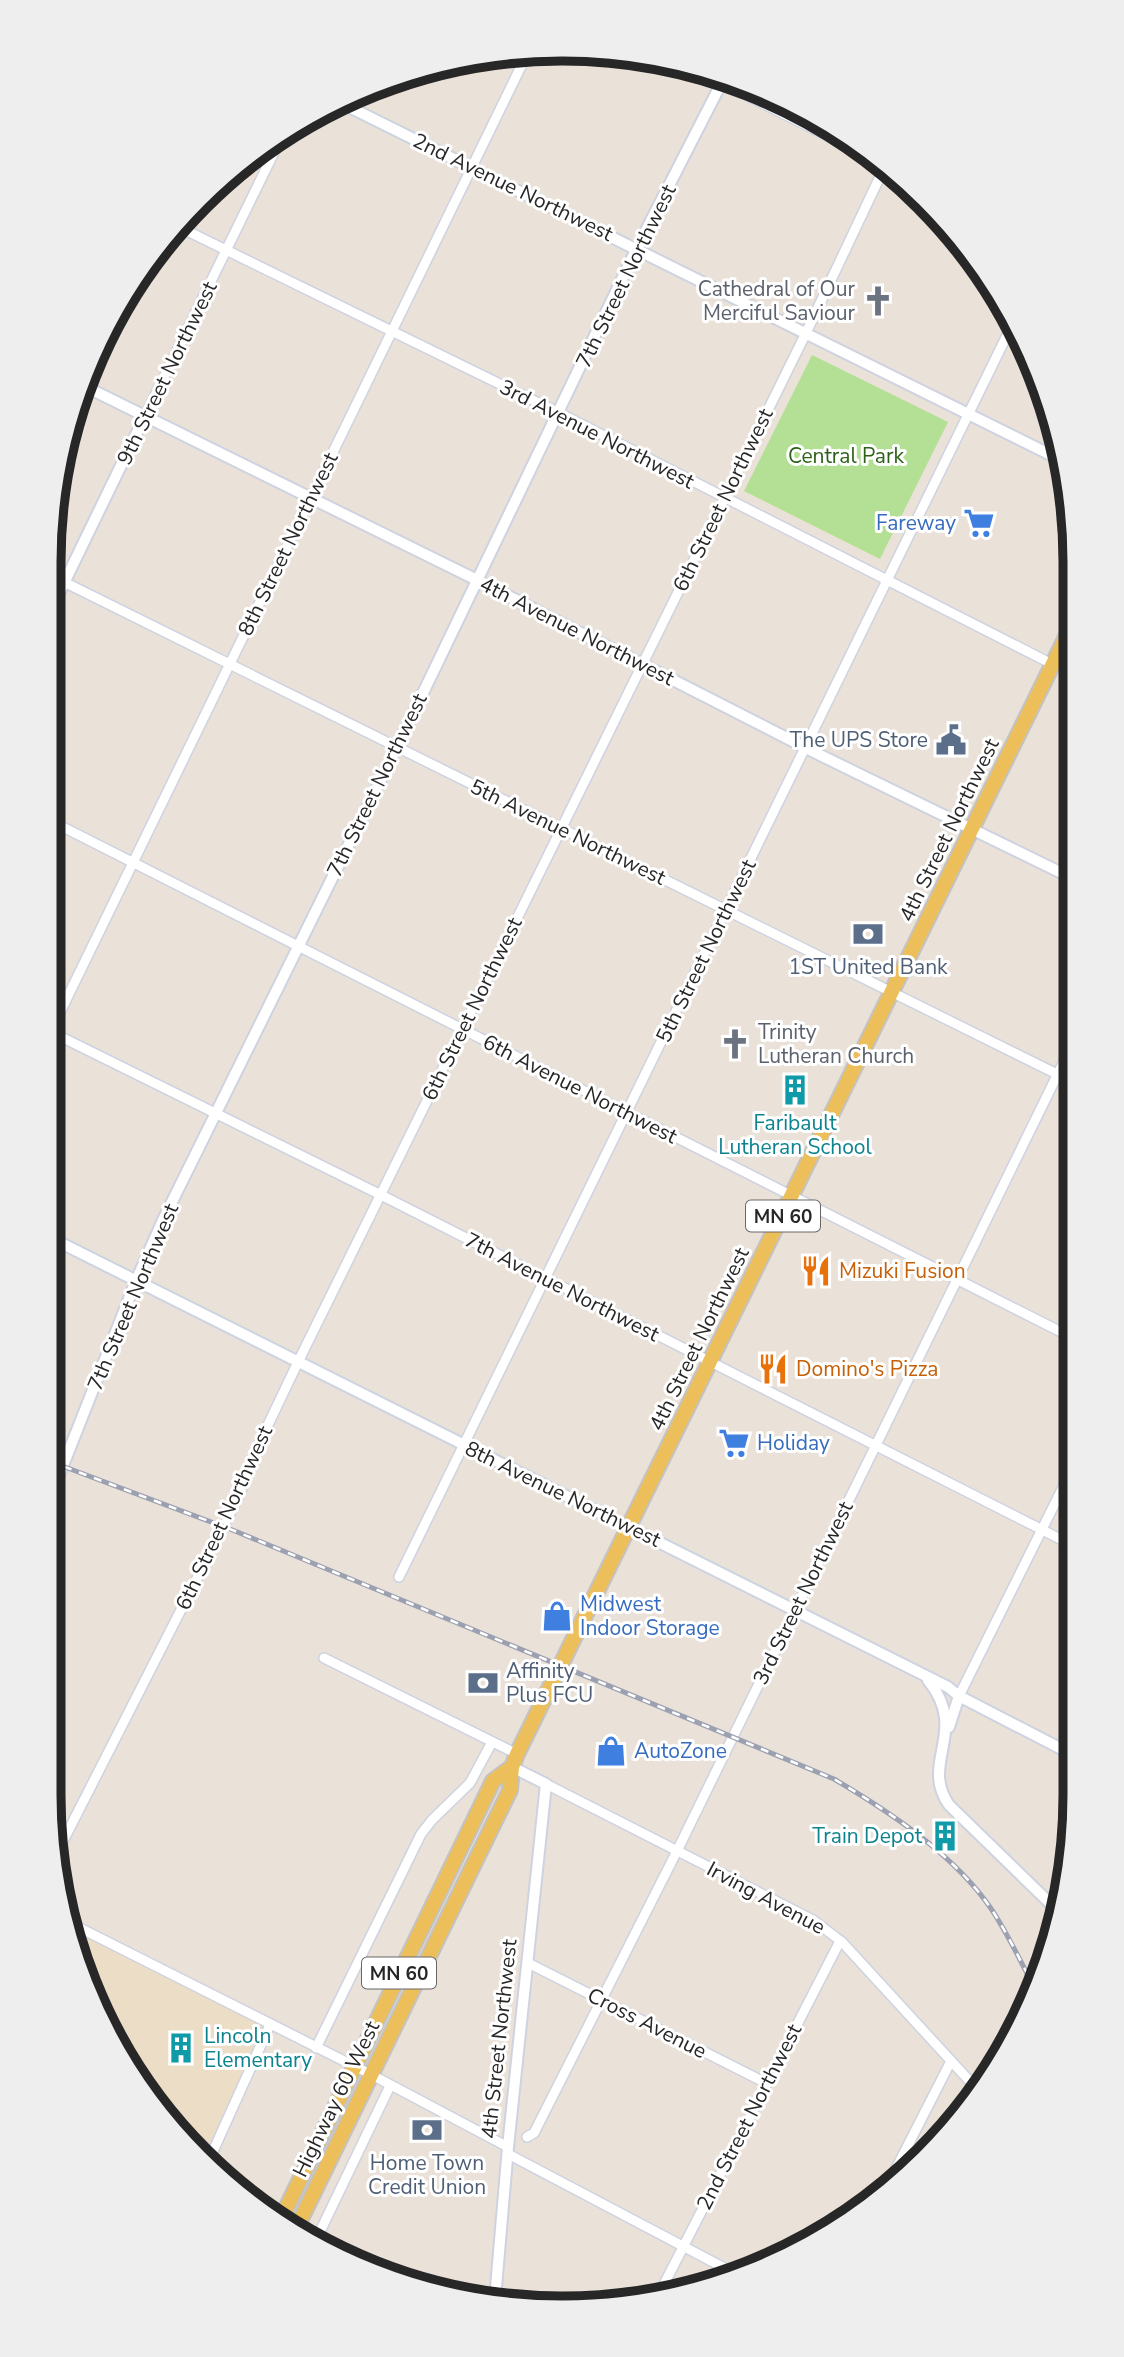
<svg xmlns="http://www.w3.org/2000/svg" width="1124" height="2357" viewBox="0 0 1124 2357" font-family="'Nunito Sans',sans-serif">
  <rect width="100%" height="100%" fill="#eae1d8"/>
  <!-- education -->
  <polygon fill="#ecddc7" points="71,1927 265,2023 205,2154 155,2108 76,1960"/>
  <!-- green -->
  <polygon fill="#b4e095" points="812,355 948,422 880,559 744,491"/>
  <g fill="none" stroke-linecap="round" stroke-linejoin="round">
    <!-- minor casing -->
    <g stroke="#ced3e0" stroke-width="12">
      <g id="minor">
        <polyline points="693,68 883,164"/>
        <polyline points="177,226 559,413 1052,664"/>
        <polyline points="145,416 284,132"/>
        <polyline points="64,582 1073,1082"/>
        <polyline points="49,820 1073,1338"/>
        <polyline points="49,1031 381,1195 1074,1546"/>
        <polyline points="49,1035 528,52"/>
        <polyline points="399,1577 1012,325"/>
        <polyline points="324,1658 517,1754"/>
        <polyline points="959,1696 1074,1465"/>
        <polyline points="546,1784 813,1920 842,1942 976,2088"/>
        <polyline points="58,1851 239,1496 256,1450 298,1362 805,335 885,166"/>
        <polyline points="70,1923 372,2075 508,2147"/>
        <polyline points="528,1963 766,2083"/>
        <polyline points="316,2048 421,1834 432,1820 470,1783 492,1742"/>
        <polyline points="527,2137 534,2133 677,1851 1072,1045"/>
        <polyline points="508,2154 732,2272"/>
        <polyline points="210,2158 270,2025"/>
        <polyline points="883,2194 951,2061"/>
        <polyline points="315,2242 390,2086"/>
        <polyline points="659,2294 840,1941"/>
      </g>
    </g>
    <!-- tertiary casing -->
    <g stroke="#ced3e0" stroke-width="14">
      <g id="tertiary">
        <polyline points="339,102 1061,460"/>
        <polyline points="82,385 477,580 820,755 1072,878"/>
        <polyline points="49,614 145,416"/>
        <polyline points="49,1237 948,1687 959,1696 1075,1756"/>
        <polyline points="49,1501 136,1281 163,1220 397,747 637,248 724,78"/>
        <path d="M 928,1680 C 970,1732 919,1762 949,1805 L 1060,1913"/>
        <polyline points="949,1727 959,1696"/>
        <polyline points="495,2299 508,2147 546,1784 512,1767"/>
      </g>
    </g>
    <!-- primary casing -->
    <g stroke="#c3c3c3" stroke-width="18">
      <g id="primary">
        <polyline points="279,2223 493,1781 512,1767"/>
        <polyline points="295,2231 510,1790 512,1767 517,1754 1071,627"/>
      </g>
    </g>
    <!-- minor -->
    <use href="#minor" stroke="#fff" stroke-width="9"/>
    <!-- tertiary -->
    <use href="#tertiary" stroke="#fff" stroke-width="10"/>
    <!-- primary -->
    <use href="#primary" stroke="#edbf5a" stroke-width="14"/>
    <!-- rail casing -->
    <g stroke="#9ca1b1" stroke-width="5">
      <path id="rail" d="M 49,1461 L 235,1531 L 834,1779 C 890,1812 955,1855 992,1910 C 1009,1936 1022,1964 1036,1991"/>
    </g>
    <!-- rail -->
    <use href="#rail" stroke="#fff" stroke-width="2.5" stroke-dasharray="8" stroke-linecap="butt"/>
  </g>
  <!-- icons -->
  <defs>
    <g id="church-bare" transform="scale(2.415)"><path d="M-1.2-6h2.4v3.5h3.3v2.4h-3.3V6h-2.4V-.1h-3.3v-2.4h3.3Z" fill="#6b7280" stroke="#fff" stroke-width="2.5" paint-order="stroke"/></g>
    <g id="supermarket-bare" transform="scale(2.415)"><path d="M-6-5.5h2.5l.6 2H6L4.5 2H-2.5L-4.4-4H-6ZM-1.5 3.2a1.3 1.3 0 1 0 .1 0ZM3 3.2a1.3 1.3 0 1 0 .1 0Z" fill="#3f7fe0" stroke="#fff" stroke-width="2.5" paint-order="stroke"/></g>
    <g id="civic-bare" transform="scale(2.415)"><path d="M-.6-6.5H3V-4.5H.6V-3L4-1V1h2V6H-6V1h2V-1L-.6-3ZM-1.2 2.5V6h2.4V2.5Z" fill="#5c6f8a" stroke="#fff" stroke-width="2.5" paint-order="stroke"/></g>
    <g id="bank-bare" transform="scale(2.415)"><path d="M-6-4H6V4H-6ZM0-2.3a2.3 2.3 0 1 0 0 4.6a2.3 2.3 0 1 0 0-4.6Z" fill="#5c6f8a" stroke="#fff" stroke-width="2.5" paint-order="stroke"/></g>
    <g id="building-bare" transform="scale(2.415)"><path d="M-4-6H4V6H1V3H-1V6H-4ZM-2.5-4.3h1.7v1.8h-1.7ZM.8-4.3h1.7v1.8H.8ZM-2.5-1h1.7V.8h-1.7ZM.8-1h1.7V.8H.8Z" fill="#0f9aa8" stroke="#fff" stroke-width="2.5" paint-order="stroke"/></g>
    <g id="restaurant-bare" transform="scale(2.415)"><path d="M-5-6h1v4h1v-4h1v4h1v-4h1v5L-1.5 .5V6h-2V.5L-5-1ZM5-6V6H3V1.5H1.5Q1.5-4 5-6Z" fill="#e8710a" stroke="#fff" stroke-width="2.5" paint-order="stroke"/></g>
    <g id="shop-bare" transform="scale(2.415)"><path d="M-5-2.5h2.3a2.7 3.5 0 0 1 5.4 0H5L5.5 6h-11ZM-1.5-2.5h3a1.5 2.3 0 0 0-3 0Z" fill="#3f7fe0" stroke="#fff" stroke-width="2.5" paint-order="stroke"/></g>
  </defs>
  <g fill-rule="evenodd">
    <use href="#church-bare" x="878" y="301"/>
    <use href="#supermarket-bare" x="979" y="523"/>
    <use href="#civic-bare" x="951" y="740"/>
    <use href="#bank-bare" x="868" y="934"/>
    <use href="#church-bare" x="735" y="1044"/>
    <use href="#building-bare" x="795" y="1090"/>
    <use href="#restaurant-bare" x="816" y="1271"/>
    <use href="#restaurant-bare" x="773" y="1369"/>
    <use href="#supermarket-bare" x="734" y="1443"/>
    <use href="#shop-bare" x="557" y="1616"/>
    <use href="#bank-bare" x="483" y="1683"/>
    <use href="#shop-bare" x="611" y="1751"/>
    <use href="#building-bare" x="945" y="1836"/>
    <use href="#building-bare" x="181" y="2048"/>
    <use href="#bank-bare" x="427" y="2130"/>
  </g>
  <g text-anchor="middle" stroke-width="6" stroke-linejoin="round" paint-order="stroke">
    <!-- shield labels -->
    <g fill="#fff" stroke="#686868" stroke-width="2">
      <rect x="746" y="1200.5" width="74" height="31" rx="5"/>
      <rect x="362" y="1957.5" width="74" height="31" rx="5"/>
    </g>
    <g font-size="19" font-weight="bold" fill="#272727">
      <text x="783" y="1223">MN 60</text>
      <text x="399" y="1980">MN 60</text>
    </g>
    <!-- street labels -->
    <g font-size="21" fill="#272727" stroke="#fff">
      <text transform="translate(513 187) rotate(26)" y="7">2nd Avenue Northwest</text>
      <text transform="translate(626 276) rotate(-64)" y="7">7th Street Northwest</text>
      <text transform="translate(167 373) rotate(-64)" y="7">9th Street Northwest</text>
      <text transform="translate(597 434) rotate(27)" y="7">3rd Avenue Northwest</text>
      <text transform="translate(723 500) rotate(-64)" y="7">6th Street Northwest</text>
      <text transform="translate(288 544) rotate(-64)" y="7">8th Street Northwest</text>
      <text transform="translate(577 631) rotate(27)" y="7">4th Avenue Northwest</text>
      <text transform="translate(377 785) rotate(-64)" y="7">7th Street Northwest</text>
      <text transform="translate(949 830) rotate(-64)" y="7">4th Street Northwest</text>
      <text transform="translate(568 832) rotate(26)" y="7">5th Avenue Northwest</text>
      <text transform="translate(706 951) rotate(-64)" y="7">5th Street Northwest</text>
      <text transform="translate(472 1009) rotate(-64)" y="7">6th Street Northwest</text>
      <text transform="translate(580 1089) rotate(27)" y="7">6th Avenue Northwest</text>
      <text transform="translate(562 1287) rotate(27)" y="7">7th Avenue Northwest</text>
      <text transform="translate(133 1297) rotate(-67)" y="7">7th Street Northwest</text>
      <text transform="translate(699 1339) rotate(-64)" y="7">4th Street Northwest</text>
      <text transform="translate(563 1494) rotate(26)" y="7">8th Avenue Northwest</text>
      <text transform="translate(224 1518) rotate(-65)" y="7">6th Street Northwest</text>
      <text transform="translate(803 1593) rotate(-64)" y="7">3rd Street Northwest</text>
      <text transform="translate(766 1898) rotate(28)" y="7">Irving Avenue</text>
      <text transform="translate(647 2023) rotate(27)" y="7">Cross Avenue</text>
      <text transform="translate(499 2039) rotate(-84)" y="7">4th Street Northwest</text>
      <text transform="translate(336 2099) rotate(-64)" y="7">Highway 60 West</text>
      <text transform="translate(749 2117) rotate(-63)" y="7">2nd Street Northwest</text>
    </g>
    <!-- worship labels -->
    <g font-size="21" fill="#5b616d" stroke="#fff" text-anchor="end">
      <text x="855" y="296">Cathedral of Our<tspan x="855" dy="24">Merciful Saviour</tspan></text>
      <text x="758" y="1039" text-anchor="start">Trinity<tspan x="758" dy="24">Lutheran Church</tspan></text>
    </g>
    <!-- park labels -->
    <g font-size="21" fill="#2e611a" stroke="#fff">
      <text x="846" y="463">Central Park</text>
    </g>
    <!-- shop labels -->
    <g font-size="21" fill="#366cbe" stroke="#fff" text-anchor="start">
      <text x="956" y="530" text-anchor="end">Fareway</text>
      <text x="757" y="1450">Holiday</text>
      <text x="580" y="1611">Midwest<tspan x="580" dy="24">Indoor Storage</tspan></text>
      <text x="634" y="1758">AutoZone</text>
    </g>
    <!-- service labels -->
    <g font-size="21" fill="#4e5e75" stroke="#fff">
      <text x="928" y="747" text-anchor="end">The UPS Store</text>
      <text x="868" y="974">1ST United Bank</text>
      <text x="506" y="1678" text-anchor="start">Affinity<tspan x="506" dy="24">Plus FCU</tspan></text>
      <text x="427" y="2170">Home Town<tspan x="427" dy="24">Credit Union</tspan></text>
    </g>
    <!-- culture labels -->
    <g font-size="21" fill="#0d838f" stroke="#fff">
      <text x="795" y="1130">Faribault<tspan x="795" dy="24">Lutheran School</tspan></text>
      <text x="922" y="1843" text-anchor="end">Train Depot</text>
      <text x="204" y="2043" text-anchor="start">Lincoln<tspan x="204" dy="24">Elementary</tspan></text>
    </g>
    <!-- food labels -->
    <g font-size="21" fill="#c56008" stroke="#fff" text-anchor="start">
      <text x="839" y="1278">Mizuki Fusion</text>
      <text x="796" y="1376">Domino's Pizza</text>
    </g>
  </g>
  <!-- crop -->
  <path d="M0 0H1124V2357H0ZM562 61H562A501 501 0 0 1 1063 562V1795A501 501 0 0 1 562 2296H562A501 501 0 0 1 61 1795V562A501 501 0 0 1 562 61Z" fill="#eee" fill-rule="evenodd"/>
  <path fill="none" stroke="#272727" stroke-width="9" d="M562 61H562A501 501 0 0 1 1063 562V1795A501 501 0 0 1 562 2296H562A501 501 0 0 1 61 1795V562A501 501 0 0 1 562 61Z"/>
</svg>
